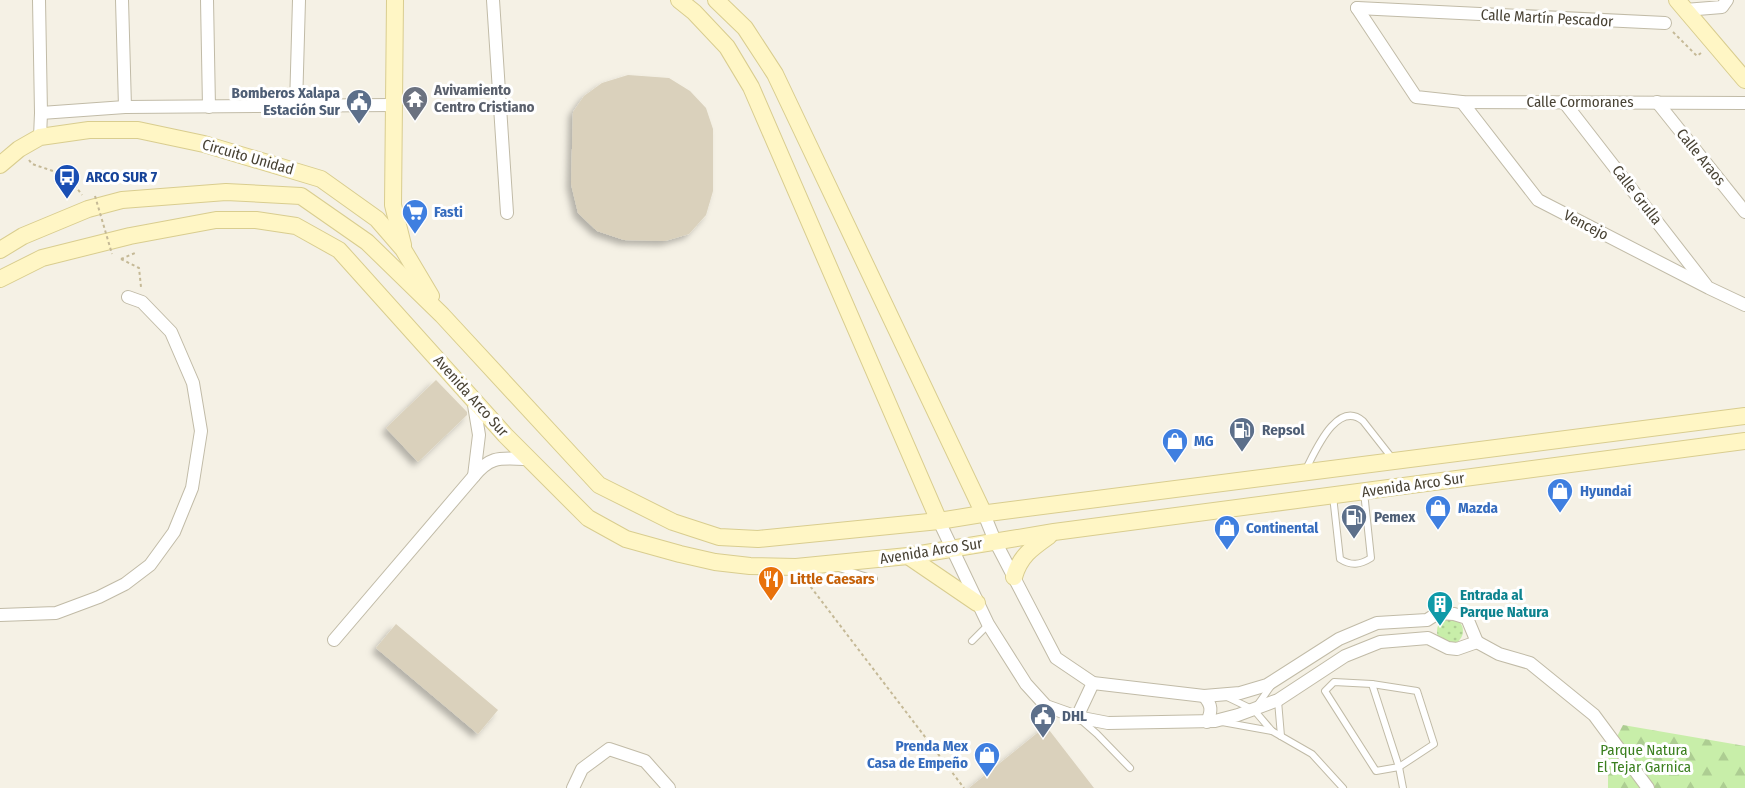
<svg xmlns="http://www.w3.org/2000/svg" width="1745" height="788" viewBox="0 0 1745 788" font-family="'Fira Sans Condensed',sans-serif">
  <defs>
    <pattern id="grass-dots" width="8" height="8" patternUnits="userSpaceOnUse" patternTransform="scale(1.5)"><rect width="8" height="8" fill="#c8eea9"/><path d="M2 2h.1M6 6h.1" fill="none" stroke="#adcd92" stroke-width="1.8" stroke-linecap="round"/></pattern>
    <pattern id="forest-firs" width="22" height="20" patternUnits="userSpaceOnUse" patternTransform="scale(1.5)"><rect width="22" height="20" fill="#c8eea9"/><path d="M5 1l3.5 6h-7zM16 11l3.5 6h-7z" fill="#adcd92"/></pattern>
    <filter id="shadow"><feDropShadow dx="-4.5" dy="4.5" stdDeviation="3" flood-color="#0004"/></filter>
  </defs>
  <rect width="100%" height="100%" fill="#f5f1e5"/>
  <!-- grass -->
  <circle fill="url(#grass-dots)" cx="1450" cy="631" r="13"/>
  <!-- forest -->
  <polygon fill="url(#forest-firs)" points="1623,725 1745,746 1745,788 1608,788 1608,754"/>
  <!-- building -->
  <g fill="#dad1bc" filter="url(#shadow)">
    <polygon points="628,75 669,78 690,91 706,108 713,129 713,191 706,215 689,234 665,241 624,240 597,231 578,213 571,184 573,112 584,96 602,83"/>
    <polygon points="436,380 467,412 467,415 418,462 386,428"/>
    <polygon points="396,624 498,710 478,734 376,648"/>
    <polygon points="1046,726 1094,788 969,788"/>
  </g>
  <g fill="none" stroke-linecap="round" stroke-linejoin="round">
    <!-- lane casing -->
    <g stroke="#c1bba7" stroke-width="8">
      <g id="lane">
        <path d="M 1306,469 C 1315,452 1337,399 1363,421 L 1392,458"/>
        <path d="M 1333,496 L 1340,559 C 1351,566 1360,565 1371,558 L 1364,492"/>
        <polyline points="839,568 874,579"/>
        <polyline points="972,641 988,625"/>
        <polygon points="1334,682 1372,684 1417,691 1434,744 1399,767 1376,771 1325,691"/>
        <polyline points="1372,684 1399,767 1403,788"/>
        <polyline points="1225,696 1254,710 1272,731 1312,754 1343,788"/>
        <polyline points="1278,701 1281,736"/>
        <polyline points="1256,707 1271,686"/>
        <polyline points="1081,720 1097,734 1130,768"/>
        <polyline points="1222,722 1272,731"/>
      </g>
    </g>
    <!-- street casing -->
    <g stroke="#c1bba7" stroke-width="14">
      <g id="street">
        <polyline points="39,0 41,113 40,137"/>
        <polyline points="122,0 125,107"/>
        <polyline points="207,0 209,107"/>
        <polyline points="493,0 507,213"/>
        <polyline points="1357,8 1416,97 1462,102 1745,103"/>
        <polyline points="1357,8 1665,23"/>
        <polyline points="1685,10 1722,7 1727,0"/>
        <polyline points="1462,102 1538,200 1709,288 1745,305"/>
        <polyline points="1564,102 1706,285"/>
        <polyline points="1657,102 1745,212"/>
        <polyline points="296,106 299,0"/>
        <polyline points="41,113 125,107 393,105"/>
        <path d="M 473,399 L 479,435 L 474,476 C 492,454 502,459 529,459"/>
        <polyline points="984,514 995,541 1056,658 1093,683 1204,696 1240,693 1267,685 1339,639 1377,623 1427,620 1438,613 1454,614 1467,618 1477,642"/>
        <polyline points="939,521 988,624 1026,684 1046,706 1077,717 1108,723 1215,721 1238,715 1278,700 1345,656 1380,642 1428,638 1448,648 1457,649 1477,642"/>
        <polyline points="0,615 56,613 99,597 125,584 150,565 174,532 192,488 201,431 193,383 171,332 142,302 128,297"/>
        <polyline points="334,640 474,476"/>
        <polyline points="1477,642 1499,654 1530,663 1594,715 1648,788"/>
        <path d="M 1204,696 C 1212,705 1212,711 1207,722"/>
        <polyline points="1077,717 1093,683"/>
        <polyline points="573,788 582,769 609,749 645,761 669,788"/>
      </g>
    </g>
    <!-- secondary casing -->
    <g stroke="#d9cd8f" stroke-width="18">
      <g id="secondary">
        <polyline points="395,0 393,205 403,245"/>
        <polyline points="679,0 694,12 727,47 751,87 939,521"/>
        <polyline points="716,0 745,28 775,74 984,514"/>
        <polyline points="1677,0 1745,80"/>
        <polyline points="0,165 19,149 40,137 89,130 138,130 204,144 321,179 377,219 403,249 431,296"/>
        <polyline points="0,250 23,236 88,209 122,200 226,192 301,196 367,242 442,315 599,485 673,522 719,537 758,539 939,521 988,513 1745,416"/>
        <polyline points="0,279 42,258 130,236 216,220 256,220 296,226 339,250 505,435 588,518 626,539 680,554 715,562 750,566 796,567 908,556 1054,532 1745,441"/>
        <polyline points="908,556 977,603"/>
        <path d="M 1014,577 C 1020,556 1032,548 1049,536"/>
      </g>
    </g>
    <!-- path -->
    <g stroke="#c5b996" stroke-width="2" stroke-dasharray="3 3" stroke-linecap="butt">
      <polyline points="1673,32 1697,56 1701,53"/>
      <polyline points="29,160 32,164 68,176 82,195"/>
      <polyline points="121,259 139,268 141,287"/>
      <polyline points="121,259 135,253 135,251"/>
      <polyline points="807,582 964,788"/>
    </g>
    <!-- lane -->
    <use href="#lane" stroke="#fff" stroke-width="6"/>
    <!-- street -->
    <use href="#street" stroke="#fff" stroke-width="12"/>
    <!-- secondary -->
    <use href="#secondary" stroke="#fff6c5" stroke-width="16"/>
    <!-- path-bridge -->
    <polyline stroke="#c5b996" stroke-width="2" stroke-dasharray="3 3" stroke-linecap="butt" points="95,196 112,254"/>
  </g>
  <!-- icons -->
  <defs>
    <g id="temple-pin" transform="scale(1.35)"><path d="M0 17L-7.5 6A9.5 9.5 0 1 1 7.5 6Z" fill="#6b7280" stroke="#fff"/><path d="M0-6L5-2H3V0L6.5 2.5H4V6H1.5V3h-3V6H-4V2.5H-6.5L-3 0V-2H-5Z" fill="#fff"/></g>
    <g id="civic-pin" transform="scale(1.35)"><path d="M0 17L-7.5 6A9.5 9.5 0 1 1 7.5 6Z" fill="#5c6f8a" stroke="#fff"/><path d="M-.6-6.5H3V-4.5H.6V-3L4-1V1h2V6H-6V1h2V-1L-.6-3ZM-1.2 2.5V6h2.4V2.5Z" fill="#fff"/></g>
    <g id="bus-pin" transform="scale(1.35)"><path d="M0 17L-7.5 6A9.5 9.5 0 1 1 7.5 6Z" fill="#1a4fb4" stroke="#fff"/><path d="M-5-6H5V4H4V6H2V4H-2V6H-4V4H-5ZM-3.5-4V0h7V-4ZM-3.5 1.2v1.5H-2V1.2ZM2 1.2v1.5H3.5V1.2Z" fill="#fff"/></g>
    <g id="supermarket-pin" transform="scale(1.35)"><path d="M0 17L-7.5 6A9.5 9.5 0 1 1 7.5 6Z" fill="#3f7fe0" stroke="#fff"/><path d="M-6-5.5h2.5l.6 2H6L4.5 2H-2.5L-4.4-4H-6ZM-1.5 3.2a1.3 1.3 0 1 0 .1 0ZM3 3.2a1.3 1.3 0 1 0 .1 0Z" fill="#fff"/></g>
    <g id="fuel-pin" transform="scale(1.35)"><path d="M0 17L-7.5 6A9.5 9.5 0 1 1 7.5 6Z" fill="#5c6f8a" stroke="#fff"/><path d="M-5.5-6h7V0h2V4h1.3V-2.5L3-4.5l.8-.8L6-3V5H2.5V1h-1V6h-7ZM-4.2-4.7v3.2H.2V-4.7Z" fill="#fff"/></g>
    <g id="shop-pin" transform="scale(1.35)"><path d="M0 17L-7.5 6A9.5 9.5 0 1 1 7.5 6Z" fill="#3f7fe0" stroke="#fff"/><path d="M-5-2.5h2.3a2.7 3.5 0 0 1 5.4 0H5L5.5 6h-11ZM-1.5-2.5h3a1.5 2.3 0 0 0-3 0Z" fill="#fff"/></g>
    <g id="restaurant-pin" transform="scale(1.35)"><path d="M0 17L-7.5 6A9.5 9.5 0 1 1 7.5 6Z" fill="#e8710a" stroke="#fff"/><path d="M-5-6h1v4h1v-4h1v4h1v-4h1v5L-1.5 .5V6h-2V.5L-5-1ZM5-6V6H3V1.5H1.5Q1.5-4 5-6Z" fill="#fff"/></g>
    <g id="building-pin" transform="scale(1.35)"><path d="M0 17L-7.5 6A9.5 9.5 0 1 1 7.5 6Z" fill="#0f9aa8" stroke="#fff"/><path d="M-4-6H4V6H1V3H-1V6H-4ZM-2.5-4.3h1.7v1.8h-1.7ZM.8-4.3h1.7v1.8H.8ZM-2.5-1h1.7V.8h-1.7ZM.8-1h1.7V.8H.8Z" fill="#fff"/></g>
  </defs>
  <g fill-rule="evenodd">
    <use href="#temple-pin" x="415" y="99"/>
    <use href="#civic-pin" x="359" y="102"/>
    <use href="#bus-pin" x="67" y="177"/>
    <use href="#supermarket-pin" x="415" y="212"/>
    <use href="#fuel-pin" x="1242" y="430"/>
    <use href="#shop-pin" x="1175" y="441"/>
    <use href="#shop-pin" x="1560" y="491"/>
    <use href="#shop-pin" x="1438" y="508"/>
    <use href="#fuel-pin" x="1354" y="517"/>
    <use href="#shop-pin" x="1227" y="528"/>
    <use href="#restaurant-pin" x="771" y="579"/>
    <use href="#building-pin" x="1440" y="604"/>
    <use href="#civic-pin" x="1043" y="716"/>
    <use href="#shop-pin" x="987" y="755"/>
  </g>
  <g text-anchor="middle" stroke-width="6" stroke-linejoin="round" paint-order="stroke">
    <!-- street labels -->
    <g font-size="15" fill="#484234" stroke="#fff">
      <text transform="translate(1547 18) rotate(3)" y="5">Calle Martín Pescador</text>
      <text x="1580" y="107">Calle Cormoranes</text>
      <text transform="translate(248 157) rotate(16)" y="5">Circuito Unidad</text>
      <text transform="translate(1701 157) rotate(51)" y="5">Calle Araos</text>
      <text transform="translate(1637 195) rotate(52)" y="5">Calle Grulla</text>
      <text transform="translate(1586 225) rotate(27)" y="5">Vencejo</text>
      <text transform="translate(471 396) rotate(48)" y="5">Avenida Arco Sur</text>
      <text transform="translate(1413 485) rotate(-8)" y="5">Avenida Arco Sur</text>
      <text transform="translate(931 551) rotate(-9)" y="5">Avenida Arco Sur</text>
    </g>
    <!-- worship labels -->
    <g font-size="15" font-weight="bold" fill="#5b616d" stroke="#fff" text-anchor="start">
      <text x="434" y="95">Avivamiento<tspan x="434" dy="17">Centro Cristiano</tspan></text>
    </g>
    <!-- service labels -->
    <g font-size="15" font-weight="bold" fill="#4e5e75" stroke="#fff" text-anchor="start">
      <text x="340" y="98" text-anchor="end">Bomberos Xalapa<tspan x="340" dy="17">Estación Sur</tspan></text>
      <text x="1262" y="435">Repsol</text>
      <text x="1374" y="522">Pemex</text>
      <text x="1062" y="721">DHL</text>
    </g>
    <!-- transit labels -->
    <g font-size="15" font-weight="bold" fill="#164399" stroke="#fff" text-anchor="start">
      <text x="86" y="182">ARCO SUR 7</text>
    </g>
    <!-- shop labels -->
    <g font-size="15" font-weight="bold" fill="#366cbe" stroke="#fff" text-anchor="start">
      <text x="434" y="217">Fasti</text>
      <text x="1194" y="446">MG</text>
      <text x="1580" y="496">Hyundai</text>
      <text x="1458" y="513">Mazda</text>
      <text x="1246" y="533">Continental</text>
      <text x="968" y="751" text-anchor="end">Prenda Mex<tspan x="968" dy="17">Casa de Empeño</tspan></text>
    </g>
    <!-- food labels -->
    <g font-size="15" font-weight="bold" fill="#c56008" stroke="#fff" text-anchor="start">
      <text x="790" y="584">Little Caesars</text>
    </g>
    <!-- culture labels -->
    <g font-size="15" font-weight="bold" fill="#0d838f" stroke="#fff" text-anchor="start">
      <text x="1460" y="600">Entrada al<tspan x="1460" dy="17">Parque Natura</tspan></text>
    </g>
    <!-- park labels -->
    <g font-size="15" fill="#3c8020" stroke="#fff">
      <text x="1644" y="755">Parque Natura<tspan x="1644" dy="17">El Tejar Garnica</tspan></text>
    </g>
  </g>
</svg>
